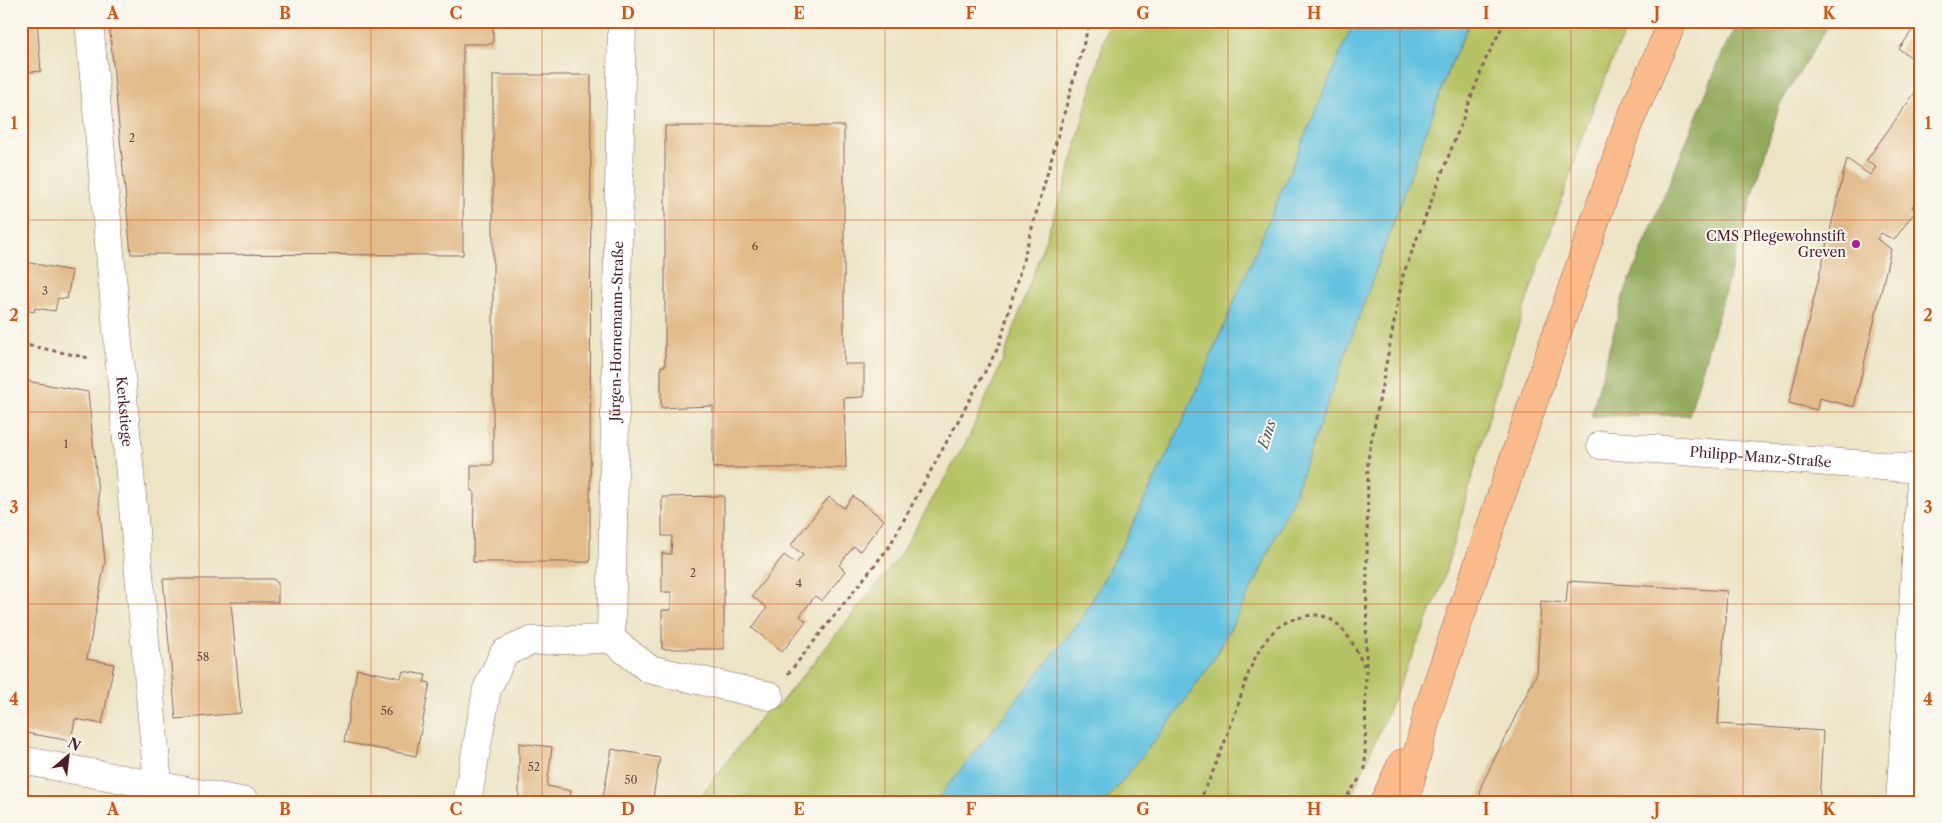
<svg xmlns="http://www.w3.org/2000/svg" width="1942" height="823" viewBox="0 0 1942 823" font-family="'Libre Caslon Text',serif">
  <rect width="100%" height="100%" fill="#fbf7ec"/>
  <filter id="ink" filterUnits="userSpaceOnUse"><feTurbulence type="fractalNoise" baseFrequency=".02" numOctaves="2"/><feDisplacementMap in="SourceGraphic" scale="10" xChannelSelector="R" yChannelSelector="G"/><feConvolveMatrix kernelMatrix="1 2 1 2 8 2 1 2 1" color-interpolation-filters="sRGB"/></filter>
  <filter id="wash" filterUnits="userSpaceOnUse"><feTurbulence type="fractalNoise" baseFrequency=".0096" numOctaves="4" result="noise"/><feDisplacementMap in="SourceGraphic" scale="20" xChannelSelector="R" yChannelSelector="G"/><feGaussianBlur stdDeviation="1.12" result="paint"/><feColorMatrix in="noise" values="0 0 0 0 0 0 0 0 0 0 0 0 0 0 0 0 0 1.4 0 .05"/><feComposite in="paint" operator="in"/></filter>
  <g filter="url(#wash)">
    <rect width="100%" height="100%" fill="#ece4c5"/>
    <!-- green -->
    <g fill="#b6c365" stroke="#807148">
      <polygon points="1109,21 1354,21 1183,422 1123,544 1081,620 935,802 696,802 771,704 776,708 896,561 969,437 1002,362 1067,179"/>
      <polygon points="1470,21 1629,21 1594,105 1498,385 1440,591 1349,802 1105,802 1172,719 1214,659 1257,578 1295,493 1448,71"/>
    </g>
    <!-- forest -->
    <polygon fill="#90a95a" stroke="#6d6442" points="1740,21 1831,21 1779,106 1689,415 1591,416 1623,297 1724,49"/>
    <!-- water -->
    <polygon fill="#62c2e0" stroke="#567086" points="1354,21 1470,21 1448,71 1295,493 1257,578 1214,659 1172,719 1105,802 935,802 1081,620 1123,544 1183,422"/>
    <g id="blocks">
      <!-- building -->
      <g fill="#e2bb8a">
        <polygon points="21,21 37,21 41,71 21,73"/>
        <polygon points="109,21 493,21 493,44 463,44 463,255 131,254"/>
        <polygon points="1919,21 1921,21 1921,64 1899,49"/>
        <polygon points="493,75 591,75 590,562 473,562 474,491 471,491 471,465 493,465"/>
        <polygon points="1921,84 1921,194 1912,207 1916,210 1894,240 1881,233 1877,239 1891,249 1854,407 1819,398 1817,410 1789,403 1847,159 1870,175 1876,167 1866,161"/>
        <polygon points="665,126 844,126 844,364 864,364 864,397 844,398 846,468 713,468 713,406 661,408 661,366 665,366"/>
        <polygon points="25,262 72,271 67,299 58,298 55,311 35,308 34,312 21,309 21,285"/>
        <polygon points="21,380 88,392 105,562 87,659 114,664 102,724 75,719 71,741 21,732"/>
        <polygon points="724,496 724,649 662,649 662,610 671,610 671,592 662,592 662,553 671,554 672,536 662,536 662,497"/>
        <polygon points="853,496 884,520 860,551 854,546 839,565 845,571 822,601 815,596 800,616 806,621 782,652 752,628 767,608 752,596 784,555 796,564 803,555 791,545 829,497 844,508"/>
        <polygon points="163,579 273,579 278,583 278,602 231,602 241,713 176,719"/>
        <polygon points="1568,581 1727,591 1718,724 1823,731 1819,802 1480,802 1481,786 1537,673 1541,601 1566,603"/>
        <polygon points="357,669 401,678 403,671 426,675 424,682 430,683 416,756 344,742"/>
        <polygon points="519,743 552,747 547,786 571,791 569,802 519,802"/>
        <polygon points="612,749 660,758 652,802 602,802"/>
      </g>
    </g>
  </g>
  <g filter="url(#ink)">
    <use href="#blocks" fill-opacity="0" stroke="#836461" stroke-width="1"/>
    <g fill="none" stroke-linecap="round" stroke-linejoin="round">
      <!-- minor casing -->
      <g stroke="#836461" stroke-width="29">
        <g id="minor">
          <path id="s1" d="M 89,21 L 158,784 L 157,802"/>
          <path id="s2" d="M 1601,445 L 1921,469"/>
          <polyline points="611,639 649,669 770,696"/>
          <polyline points="21,760 246,802"/>
          <path id="s3" d="M 467,802 L 487,689 L 504,653 L 531,641 L 611,639 L 622,21"/>
          <polyline points="1900,802 1921,483"/>
        </g>
      </g>
      <!-- major casing -->
      <g stroke="#836461" stroke-width="29">
        <g id="major">
          <polyline points="1384,802 1402,763"/>
          <polyline points="1405,802 1429,708 1521,438 1628,125 1673,21"/>
        </g>
      </g>
      <!-- path -->
      <g stroke="#836461" stroke-width="3" stroke-dasharray="4 4" stroke-linecap="butt">
        <polyline points="21,344 89,358"/>
        <polyline points="788,674 889,547 999,346 1090,21"/>
        <polyline points="1365,770 1368,459 1403,275 1485,61 1505,21"/>
        <path d="M 1199,802 C 1213,774 1224,744 1235,714 C 1245,685 1251,655 1273,632 C 1282,622 1293,619 1306,616 C 1338,609 1353,643 1364,666"/>
        <polyline points="1343,802 1360,778"/>
      </g>
      <!-- minor -->
      <use href="#minor" stroke="#fff" stroke-width="28"/>
      <!-- major -->
      <use href="#major" stroke="#fbbb8c" stroke-width="28"/>
    </g>
  </g>
  <!-- grid -->
  <path fill="none" stroke="#d8530f" stroke-width="1" stroke-opacity="0.55" d="M 199,21 L 199,802M 371,21 L 371,802M 542,21 L 542,802M 714,21 L 714,802M 885,21 L 885,802M 1057,21 L 1057,802M 1228,21 L 1228,802M 1400,21 L 1400,802M 1571,21 L 1571,802M 1743,21 L 1743,802M 21,220 L 1921,220M 21,412 L 1921,412M 21,604 L 1921,604"/>
  <!-- markers -->
  <circle fill="#b5179e" stroke="#fbf7ec" stroke-width="2" cx="1856" cy="244" r="5"/>
  <g text-anchor="middle" stroke-width="4" stroke-linejoin="round" paint-order="stroke">
    <!-- number labels -->
    <g font-size="11" fill="#704643">
      <text x="132" y="142">2</text>
      <text x="755" y="250">6</text>
      <text x="45" y="295">3</text>
      <text x="66" y="448">1</text>
      <text x="693" y="577">2</text>
      <text x="799" y="587">4</text>
      <text x="203" y="661">58</text>
      <text x="387" y="715">56</text>
      <text x="534" y="771">52</text>
      <text x="631" y="784">50</text>
    </g>
    <!-- poi labels -->
    <g font-size="14" fill="#4a1f2b" stroke="#fbf7ec" text-anchor="end">
      <text x="1846" y="241">CMS Pflegewohnstift<tspan x="1846" dy="16">Greven</tspan></text>
    </g>
    <!-- street labels -->
    <g font-size="14" fill="#4a1f2b" stroke="#fbf7ec">
      <text dy="5" stroke="none"><textPath href="#s3" startOffset="572">Jürgen-Hornemann-Straße</textPath></text>
      <text dy="5" stroke="none"><textPath href="#s1" startOffset="392">Kerkstiege</textPath></text>
      <text dy="5" stroke="none"><textPath href="#s2" startOffset="160">Philipp-Manz-Straße</textPath></text>
    </g>
    <!-- water labels -->
    <g font-size="15" font-style="italic" fill="#52586a" stroke="#fbf7ec">
      <text transform="translate(1267 434) rotate(-72)" y="5">Ems</text>
    </g>
  </g>
  <!-- margin -->
  <rect width="1942" height="823" fill="none" stroke="#fbf7ec" stroke-width="55"/>
  <!-- north arrow -->
  <g transform="translate(68 756) rotate(28)" stroke="#fbf7ec" stroke-width="4" paint-order="stroke">
  <path d="M0-4L9 19L0 12L-9 19Z" fill="#4a1f2b"/>
  <text y="-8" font-size="14" font-weight="bold" text-anchor="middle" fill="#4a1f2b">N</text>
  </g>
  <rect x="28" y="28" width="1886" height="768" fill="none" stroke="#d8530f" stroke-width="2"/>
  <g font-size="16" text-anchor="middle" font-weight="bold" fill="#d8530f">
    <text x="113" y="19">A</text>
    <text x="285" y="19">B</text>
    <text x="456" y="19">C</text>
    <text x="628" y="19">D</text>
    <text x="799" y="19">E</text>
    <text x="971" y="19">F</text>
    <text x="1143" y="19">G</text>
    <text x="1314" y="19">H</text>
    <text x="1486" y="19">I</text>
    <text x="1657" y="19">J</text>
    <text x="1829" y="19">K</text>
    <text x="14" y="129">1</text>
    <text x="1928" y="129">1</text>
    <text x="14" y="321">2</text>
    <text x="1928" y="321">2</text>
    <text x="14" y="513">3</text>
    <text x="1928" y="513">3</text>
    <text x="14" y="705">4</text>
    <text x="1928" y="705">4</text>
    <text x="113" y="815">A</text>
    <text x="285" y="815">B</text>
    <text x="456" y="815">C</text>
    <text x="628" y="815">D</text>
    <text x="799" y="815">E</text>
    <text x="971" y="815">F</text>
    <text x="1143" y="815">G</text>
    <text x="1314" y="815">H</text>
    <text x="1486" y="815">I</text>
    <text x="1657" y="815">J</text>
    <text x="1829" y="815">K</text>
  </g>
</svg>
